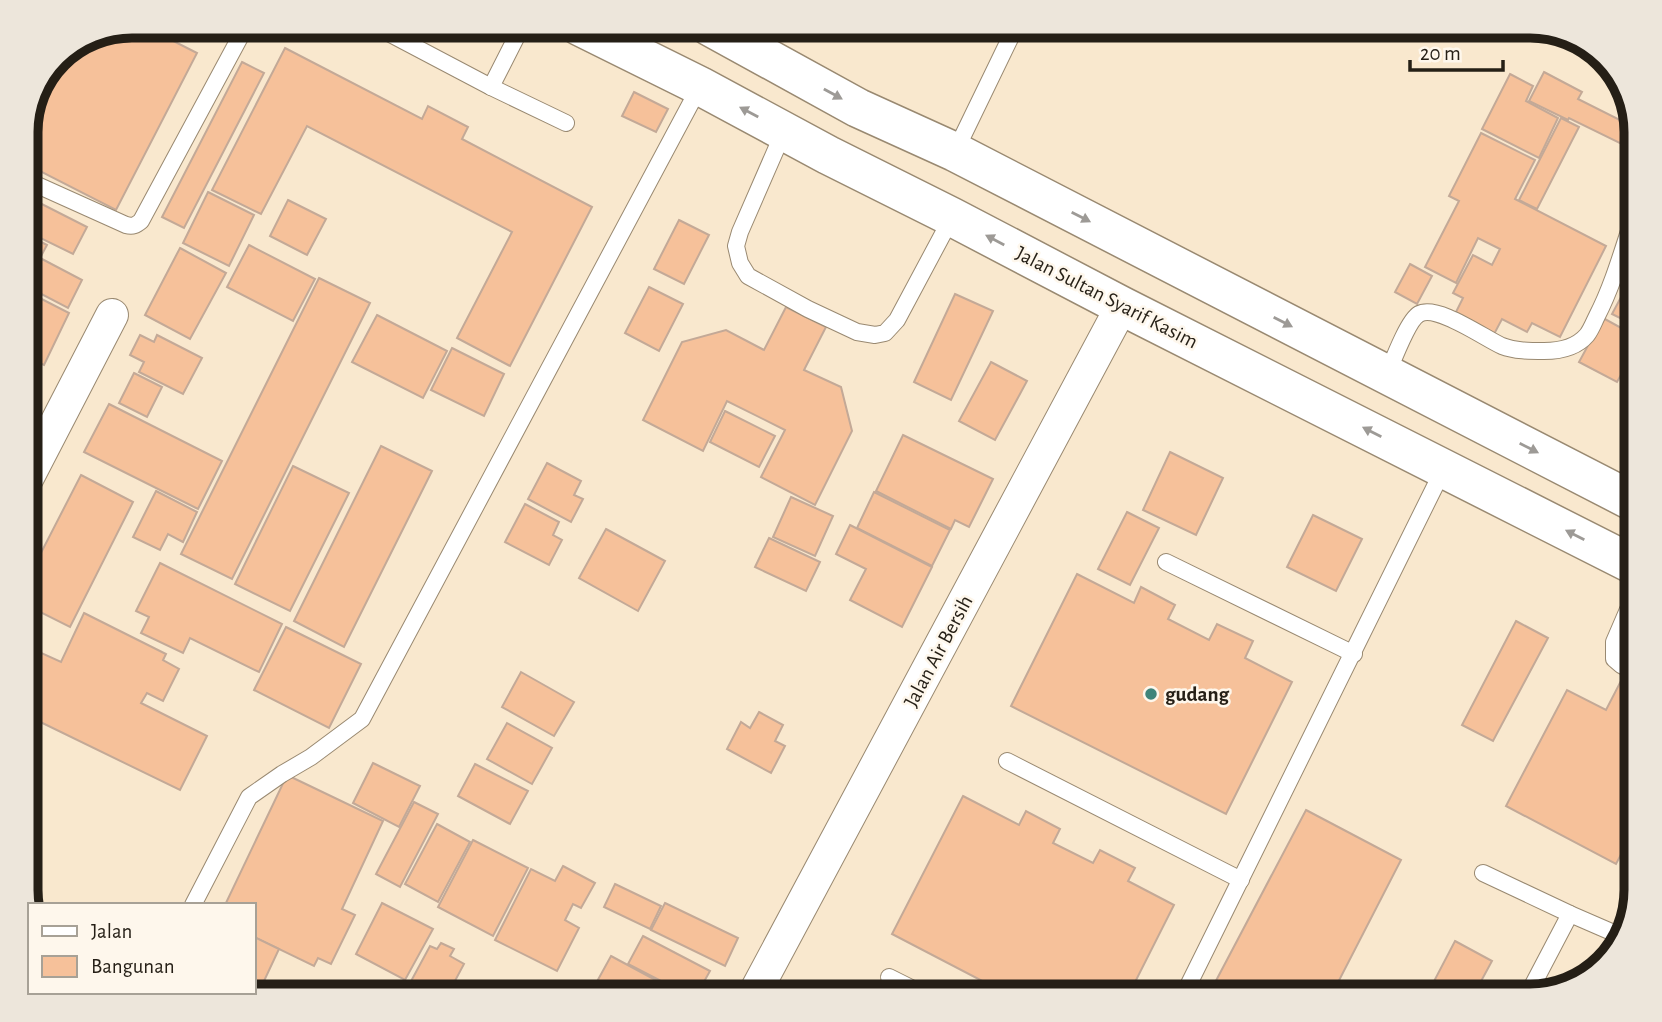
<svg xmlns="http://www.w3.org/2000/svg" width="1662" height="1022" viewBox="0 0 1662 1022" font-family="'Alegreya Sans',sans-serif">
  <rect width="100%" height="100%" fill="#f9e8ce"/>
  <!-- building -->
  <g fill="#f6c19a" stroke="#c3a997" stroke-width="2">
    <polygon points="133,26 144,26 197,53 116,210 26,164 26,126 58,57"/>
    <polygon points="285,48 422,119 428,106 468,127 462,139 592,207 510,366 457,338 512,232 307,126 261,214 212,190"/>
    <polygon points="242,62 264,73 184,228 162,217"/>
    <polygon points="1544,72 1582,92 1578,99 1636,128 1636,151 1569,118 1568,120 1529,101"/>
    <polygon points="1510,74 1533,86 1526,101 1558,118 1539,158 1482,129"/>
    <polygon points="634,92 668,109 656,132 622,116"/>
    <polygon points="1561,118 1579,127 1537,209 1519,200"/>
    <polygon points="1481,133 1535,160 1515,199 1606,246 1560,337 1532,323 1527,332 1502,319 1492,338 1453,318 1463,298 1453,293 1473,255 1492,265 1500,249 1478,238 1456,283 1425,267 1459,201 1449,196"/>
    <polygon points="208,192 254,215 229,266 183,243"/>
    <polygon points="26,196 87,227 73,254 26,231"/>
    <polygon points="288,200 326,219 307,255 270,236"/>
    <polygon points="679,220 709,235 684,284 654,269"/>
    <polygon points="26,234 47,245 26,284"/>
    <polygon points="249,245 315,279 293,321 227,287"/>
    <polygon points="180,248 226,273 190,339 145,315"/>
    <polygon points="42,259 82,280 68,308 28,287"/>
    <polygon points="1410,264 1432,276 1417,304 1395,292"/>
    <polygon points="1636,269 1636,326 1612,314"/>
    <polygon points="319,278 370,303 232,579 181,554"/>
    <polygon points="649,287 683,304 659,351 625,333"/>
    <polygon points="26,291 69,313 44,365 26,357"/>
    <polygon points="955,294 993,311 951,400 914,382"/>
    <polygon points="786,307 826,327 804,370 841,387 852,431 815,505 761,477 785,430 727,401 703,451 643,420 682,342 726,330 764,350"/>
    <polygon points="377,315 447,351 423,398 352,362"/>
    <polygon points="1603,318 1636,336 1636,348 1617,382 1579,362"/>
    <polygon points="140,335 154,342 157,335 202,358 183,394 139,372 144,362 130,355"/>
    <polygon points="452,348 504,374 484,416 431,390"/>
    <polygon points="26,360 37,365 26,386"/>
    <polygon points="991,362 1027,381 995,440 959,421"/>
    <polygon points="134,373 162,387 147,417 119,403"/>
    <polygon points="109,404 222,461 198,509 84,452"/>
    <polygon points="725,411 775,436 759,467 710,442"/>
    <polygon points="903,435 993,479 969,527 955,520 951,529 876,491"/>
    <polygon points="381,446 432,471 344,647 294,621"/>
    <polygon points="1170,452 1223,478 1196,535 1143,510"/>
    <polygon points="547,463 581,481 574,495 583,499 571,522 528,499"/>
    <polygon points="293,466 349,493 290,611 235,584"/>
    <polygon points="81,475 133,502 70,627 26,605 26,582"/>
    <polygon points="156,491 197,512 183,542 168,534 160,550 133,537"/>
    <polygon points="874,492 950,530 932,566 857,528"/>
    <polygon points="791,497 833,516 815,556 773,537"/>
    <polygon points="525,504 559,522 553,535 562,540 549,565 505,542"/>
    <polygon points="1127,512 1159,528 1130,585 1098,569"/>
    <polygon points="1313,515 1362,539 1336,591 1287,567"/>
    <polygon points="850,525 932,567 902,627 850,600 866,569 836,554"/>
    <polygon points="606,529 665,561 638,611 579,578"/>
    <polygon points="769,538 820,562 806,591 755,567"/>
    <polygon points="160,563 282,624 259,672 190,638 183,653 141,633 149,617 136,611"/>
    <polygon points="1077,574 1134,603 1141,587 1175,605 1168,619 1209,640 1217,624 1253,641 1245,658 1292,682 1226,814 1011,706"/>
    <polygon points="84,613 166,654 163,660 179,669 163,701 147,693 141,703 207,736 180,790 26,715 26,646 61,662"/>
    <polygon points="1516,621 1548,638 1493,741 1462,725"/>
    <polygon points="286,627 361,664 329,728 254,690"/>
    <polygon points="521,672 574,702 554,736 502,707"/>
    <polygon points="1624,675 1636,681 1636,826 1616,864 1506,806 1567,690 1606,710"/>
    <polygon points="759,712 783,725 775,741 785,746 771,773 727,749 741,722 750,728"/>
    <polygon points="507,723 552,748 532,784 487,759"/>
    <polygon points="373,763 420,786 399,827 353,803"/>
    <polygon points="475,764 528,791 510,824 458,796"/>
    <polygon points="287,775 383,821 342,909 355,915 331,964 318,958 314,966 254,937 254,905 225,905"/>
    <polygon points="963,796 1019,825 1026,811 1060,829 1053,843 1093,863 1100,850 1135,868 1128,881 1174,905 1128,996 1011,996 892,934"/>
    <polygon points="414,802 438,814 400,887 376,874"/>
    <polygon points="1306,810 1401,860 1331,996 1212,996 1209,994"/>
    <polygon points="437,824 470,842 438,902 405,884"/>
    <polygon points="473,840 528,868 493,936 438,907"/>
    <polygon points="563,866 595,883 581,908 573,904 565,920 579,928 557,971 495,940 531,869 555,881"/>
    <polygon points="615,884 661,906 650,929 604,907"/>
    <polygon points="382,903 433,929 405,980 356,954"/>
    <polygon points="665,903 738,938 725,966 651,930"/>
    <polygon points="643,936 710,971 696,996 690,996 628,964"/>
    <polygon points="254,937 279,949 257,996 249,996 242,992 254,992"/>
    <polygon points="1455,941 1492,961 1473,996 1452,996 1432,985"/>
    <polygon points="441,943 454,949 450,956 464,964 449,992 456,996 403,996 430,946 437,949"/>
    <polygon points="611,956 663,984 656,996 589,996"/>
  </g>
  <g fill="none" stroke-linecap="round" stroke-linejoin="round">
    <!-- service casing -->
    <g stroke="#998971" stroke-width="18">
      <g id="service">
        <polyline points="1156,26 1165,26"/>
        <polyline points="379,28 491,87 566,123"/>
        <polyline points="491,87 522,26"/>
        <polyline points="784,131 740,232 736,246 740,263 748,276 808,309 857,332 875,335 885,333 897,320 952,217"/>
        <polyline points="955,152 1016,26"/>
        <path d="M 26,180 L 126,225 C 133,227 136,225 141,221 L 246,26"/>
        <path d="M 1387,375 C 1392,363 1408,320 1419,314 C 1437,304 1484,338 1502,346 C 1515,351 1530,351 1544,351 C 1560,351 1576,348 1587,335 C 1591,330 1594,322 1597,316 C 1614,283 1624,245 1636,210"/>
        <polyline points="1166,562 1354,654"/>
        <polyline points="1636,591 1614,642 1614,659 1621,665 1636,673"/>
        <polyline points="1007,761 1241,880"/>
        <polyline points="1483,873 1570,914 1623,937"/>
        <polyline points="193,905 249,797 282,774 311,757 362,719 700,86"/>
        <polyline points="889,977 927,996"/>
        <polyline points="1183,996 1444,468"/>
        <polyline points="1527,996 1570,914"/>
      </g>
    </g>
    <!-- minor casing -->
    <g stroke="#998971" stroke-width="34">
      <g id="minor">
        <polyline points="26,481 112,315"/>
        <polyline points="753,996 1122,306"/>
      </g>
    </g>
    <!-- tertiary casing -->
    <g stroke="#998971" stroke-width="41">
      <g id="tertiary">
        <polyline points="579,26 700,86 828,155 952,217 1122,306 1636,566"/>
        <polyline points="709,26 858,108 955,152 1636,503"/>
      </g>
    </g>
    <!-- service -->
    <use href="#service" stroke="#fff" stroke-width="16"/>
    <!-- minor -->
    <use href="#minor" stroke="#fff" stroke-width="32"/>
    <!-- tertiary -->
    <use href="#tertiary" stroke="#fff" stroke-width="38"/>
  </g>
  <!-- one-way arrows -->
  <defs><path id="oneway-solid" d="M-6-.8H1V-3.2L6.5 0L1 3.2V.8H-6Z" transform="scale(1.75)"/></defs>
  <g fill="#9d9a96">
    <use href="#oneway-solid" transform="translate(833 94) rotate(29)"/>
    <use href="#oneway-solid" transform="translate(749 112) rotate(-152)"/>
    <use href="#oneway-solid" transform="translate(1081 217) rotate(27)"/>
    <use href="#oneway-solid" transform="translate(995 240) rotate(-152)"/>
    <use href="#oneway-solid" transform="translate(1283 322) rotate(27)"/>
    <use href="#oneway-solid" transform="translate(1372 432) rotate(-153)"/>
    <use href="#oneway-solid" transform="translate(1529 448) rotate(27)"/>
    <use href="#oneway-solid" transform="translate(1575 535) rotate(-153)"/>
  </g>
  <!-- markers -->
  <circle fill="#3f847a" stroke="#fef7ec" stroke-width="2.5" cx="1151" cy="694" r="7"/>
  <g text-anchor="middle" stroke-width="5" stroke-linejoin="round" paint-order="stroke">
    <!-- street labels -->
    <g font-size="21" fill="#251f16" stroke="#fef7ec">
      <text transform="translate(1107 297) rotate(27)" y="7">Jalan Sultan Syarif Kasim</text>
      <text transform="translate(938 651) rotate(-62)" y="7">Jalan Air Bersih</text>
    </g>
    <!-- poi labels -->
    <g font-size="21" font-weight="bold" fill="#251f16" stroke="#fef7ec" text-anchor="start">
      <text x="1165" y="701">gudang</text>
    </g>
  </g>
  <!-- crop -->
  <path d="M0 0H1662V1022H0ZM132 38H1530A94 94 0 0 1 1624 132V890A94 94 0 0 1 1530 984H132A94 94 0 0 1 38 890V132A94 94 0 0 1 132 38Z" fill="#ede6db" fill-rule="evenodd"/>
  <path fill="none" stroke="#251f16" stroke-width="9" d="M132 38H1530A94 94 0 0 1 1624 132V890A94 94 0 0 1 1530 984H132A94 94 0 0 1 38 890V132A94 94 0 0 1 132 38Z"/>
  <!-- legend -->
  <rect x="28" y="903" width="228" height="91" fill="#fef7ec" stroke="#a7a196" stroke-width="2"/>
  <rect x="42" y="926" width="35" height="10" fill="#ffffff" stroke="#a7a196" stroke-width="2"/>
  <text x="91" y="938" font-size="21" fill="#251f16">Jalan</text>
  <rect x="42" y="956" width="35" height="21" fill="#f6c19a" stroke="#a7a196" stroke-width="2"/>
  <text x="91" y="973" font-size="21" fill="#251f16">Bangunan</text>
  <!-- scale -->
  <path d="M1410 60v10h93v-10" fill="none" stroke="#251f16" stroke-width="3.5"/>
  <text x="1420" y="60" font-size="21" fill="#251f16" stroke="#fef7ec" stroke-width="5" paint-order="stroke">20 m</text>
</svg>
